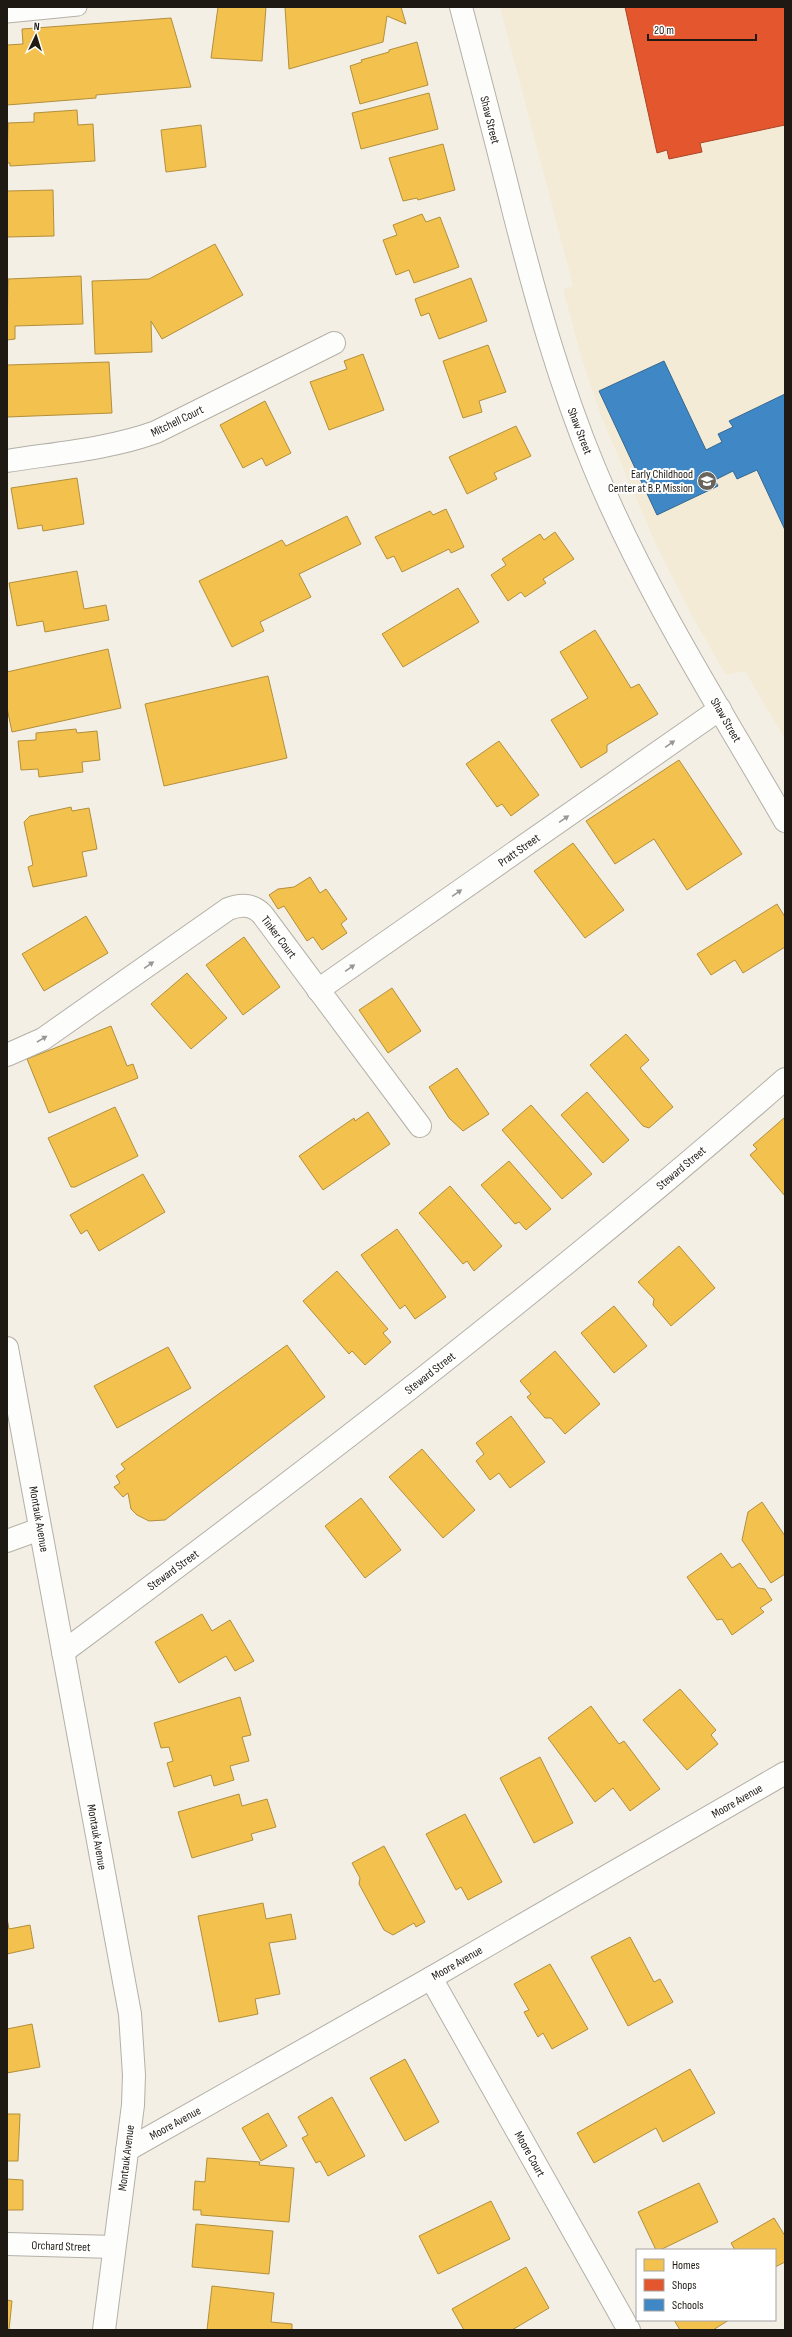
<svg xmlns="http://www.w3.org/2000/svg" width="792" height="2337" viewBox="0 0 792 2337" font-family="'Sofia Sans Condensed',sans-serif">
  <rect width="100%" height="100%" fill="#f4efe4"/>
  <!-- built -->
  <polygon fill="#f4ebd6" points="500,7 785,7 785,739 745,671 726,675 692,616 656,545 601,416 582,360 563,289 573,286"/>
  <!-- homes -->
  <g fill="#f2c14e" stroke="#b28f3c">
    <polygon points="218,7 266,7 262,61 211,58"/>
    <polygon points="285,7 401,7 406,24 387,16 383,42 289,69"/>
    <polygon points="171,18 191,87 96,95 96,98 7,105 7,45 23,44 22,29"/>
    <polygon points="417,42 428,85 360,104 350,66 362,62 361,60 389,52 389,50"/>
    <polygon points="429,93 438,129 361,149 352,113"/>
    <polygon points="77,110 78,125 93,124 95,161 10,166 10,163 7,163 8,123 34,122 34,113"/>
    <polygon points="201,125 206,167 166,172 161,130"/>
    <polygon points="443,144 455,190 418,200 417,198 403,201 389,158"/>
    <polygon points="53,190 54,236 7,237 7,191"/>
    <polygon points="422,214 426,222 440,217 459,267 414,283 409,270 396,275 383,240 397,235 393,225"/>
    <polygon points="215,244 243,295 162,339 151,321 152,352 95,354 92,281 149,279"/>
    <polygon points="81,276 83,324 15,326 15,339 7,340 8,279"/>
    <polygon points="471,278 487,321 439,339 429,313 421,316 415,299"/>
    <polygon points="488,345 506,392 479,401 482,412 463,418 443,361"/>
    <polygon points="363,354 384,410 329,430 310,382 347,369 344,361"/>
    <polygon points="109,362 112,413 7,417 7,365"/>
    <polygon points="265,401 291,453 266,466 262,458 243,468 220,425"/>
    <polygon points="516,426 531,456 494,473 497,479 467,494 449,457"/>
    <polygon points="77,478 84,524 43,531 42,525 18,529 11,488"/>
    <polygon points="446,509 464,547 451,553 449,549 402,572 394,556 387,559 375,537 430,511 433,515"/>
    <polygon points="347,516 361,544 299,574 311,597 260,622 264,631 232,647 199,581 282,540 286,546"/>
    <polygon points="555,532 574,559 543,579 546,583 525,597 521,592 508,601 491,575 506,565 502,559 540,534 544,540"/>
    <polygon points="77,571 84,609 106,605 109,620 45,632 43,621 17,626 9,583"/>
    <polygon points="458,588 479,622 403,667 382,634"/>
    <polygon points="595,630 631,688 639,684 658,714 607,745 607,752 581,768 551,720 588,698 560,652"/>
    <polygon points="108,649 121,708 12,732 7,708 7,672"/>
    <polygon points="268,676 287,758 164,786 145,704"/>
    <polygon points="76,729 77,733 97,731 100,760 82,762 83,772 39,777 38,769 21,770 18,741 36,740 36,733"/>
    <polygon points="499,741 539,795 511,816 502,804 497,807 466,764"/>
    <polygon points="679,760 742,854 687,890 654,839 615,864 586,821"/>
    <polygon points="71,807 72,811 89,808 97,849 82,852 87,876 33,887 28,867 33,865 24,822 30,816"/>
    <polygon points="573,843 624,910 585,938 534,871"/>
    <polygon points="310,877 320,893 326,889 347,919 341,924 347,933 322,950 313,937 307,941 284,906 278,909 269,895 278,889 294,887"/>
    <polygon points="777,904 785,917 785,947 743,973 735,960 711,975 697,954"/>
    <polygon points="86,916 108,953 44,991 22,954"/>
    <polygon points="244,937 280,987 243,1015 206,965"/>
    <polygon points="187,973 227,1018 191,1049 151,1004"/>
    <polygon points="392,988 421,1031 388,1053 359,1010"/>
    <polygon points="111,1026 127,1066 133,1064 138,1078 49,1113 27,1059"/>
    <polygon points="626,1034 649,1060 640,1068 673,1107 649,1128 643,1126 590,1065"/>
    <polygon points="457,1068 489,1114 463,1131 449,1118 429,1087"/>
    <polygon points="587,1092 629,1140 603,1163 561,1115"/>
    <polygon points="531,1105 592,1174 562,1199 502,1130"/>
    <polygon points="115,1107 138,1156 75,1187 71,1187 48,1138"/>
    <polygon points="368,1112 390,1144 323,1190 299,1156 354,1118 355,1121"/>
    <polygon points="784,1118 785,1119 785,1196 750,1155 757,1149 753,1145"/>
    <polygon points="509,1161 551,1209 526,1230 519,1222 515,1224 481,1185"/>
    <polygon points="143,1174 165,1212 99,1251 87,1230 81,1234 70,1215"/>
    <polygon points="450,1186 502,1246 474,1271 467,1261 463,1264 419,1213"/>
    <polygon points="397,1229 446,1297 415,1319 405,1305 400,1309 361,1255"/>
    <polygon points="679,1246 715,1288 671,1326 653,1305 654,1299 638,1282"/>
    <polygon points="337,1271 388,1329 383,1333 391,1342 365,1365 352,1351 349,1354 303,1301"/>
    <polygon points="614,1306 647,1346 614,1373 581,1333"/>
    <polygon points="287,1345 325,1397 165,1520 149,1521 137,1515 131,1509 128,1493 123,1497 114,1487 120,1483 116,1476 125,1469 121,1464"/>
    <polygon points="168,1347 191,1388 117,1428 94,1386"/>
    <polygon points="555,1351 600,1404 565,1434 551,1418 545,1418 527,1397 531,1394 520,1381"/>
    <polygon points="511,1416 545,1462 510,1488 499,1473 490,1480 476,1461 484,1454 476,1443"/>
    <polygon points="422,1449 475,1510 443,1538 389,1477"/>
    <polygon points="361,1498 401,1550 365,1578 325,1526"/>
    <polygon points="762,1502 785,1536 785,1574 771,1583 742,1540 748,1512"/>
    <polygon points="721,1553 732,1568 740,1563 758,1588 765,1589 772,1600 760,1608 764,1612 732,1635 722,1619 717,1620 687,1577"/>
    <polygon points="202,1614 212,1631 230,1620 254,1661 235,1671 226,1656 179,1683 155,1642"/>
    <polygon points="680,1689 716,1730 711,1735 718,1744 687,1770 643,1720"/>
    <polygon points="240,1697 251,1735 242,1737 249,1761 230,1766 234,1780 214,1786 211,1775 174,1787 167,1763 173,1761 169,1747 161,1748 154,1723"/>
    <polygon points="591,1706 619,1744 624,1741 660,1789 630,1811 613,1788 595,1802 548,1738"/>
    <polygon points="540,1757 573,1823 534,1843 500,1778"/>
    <polygon points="239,1794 242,1806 267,1799 276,1827 251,1834 253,1840 192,1858 178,1812"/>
    <polygon points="465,1814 502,1882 468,1900 461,1887 456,1890 426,1834"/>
    <polygon points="384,1846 425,1922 416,1927 414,1923 393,1935 384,1930 359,1884 360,1878 352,1863"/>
    <polygon points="263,1903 266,1919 291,1914 296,1939 269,1943 280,1994 255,1999 258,2014 219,2022 198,1916"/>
    <polygon points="7,1918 9,1929 30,1925 34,1948 7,1954"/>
    <polygon points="630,1937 654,1982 660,1979 673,2002 628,2026 591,1957"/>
    <polygon points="550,1964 588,2029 552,2049 543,2033 538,2037 524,2012 529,2010 514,1984"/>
    <polygon points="32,2024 40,2067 7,2073 7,2029"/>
    <polygon points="405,2059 439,2122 405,2141 370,2078"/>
    <polygon points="690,2069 715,2113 663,2142 656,2128 594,2163 577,2133"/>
    <polygon points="332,2097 365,2156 328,2176 320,2161 316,2163 302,2138 308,2135 298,2117"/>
    <polygon points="268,2113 287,2146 261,2161 242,2128"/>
    <polygon points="7,2114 20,2114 18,2161 7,2161"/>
    <polygon points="207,2158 260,2162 259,2165 294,2168 289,2222 201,2215 201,2210 193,2210 195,2181 205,2182"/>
    <polygon points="7,2179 23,2180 23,2210 7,2210"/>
    <polygon points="699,2183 718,2222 660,2250 656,2250 638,2212"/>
    <polygon points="491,2201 510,2239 438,2274 419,2236"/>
    <polygon points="774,2218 785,2236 785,2262 775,2267 775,2250 735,2250 731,2243"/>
    <polygon points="196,2224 273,2231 269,2274 192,2267"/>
    <polygon points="526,2267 549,2308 512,2330 464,2330 452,2309"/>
    <polygon points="212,2286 274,2293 271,2322 292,2324 292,2330 207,2330"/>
    <polygon points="7,2300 12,2301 9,2330 7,2330"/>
    <polygon points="674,2320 729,2320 713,2330 680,2330"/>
  </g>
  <!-- shops -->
  <polygon fill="#e4572e" stroke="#a94526" points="625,7 785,7 785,125 700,143 702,152 669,159 667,150 657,153"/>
  <!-- schools -->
  <polygon fill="#3f88c5" stroke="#356790" points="664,361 706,450 722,442 718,434 733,427 729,421 785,394 785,530 757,470 737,479 733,471 715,480 718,486 657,515 599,391"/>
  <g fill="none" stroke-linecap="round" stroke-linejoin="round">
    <!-- service casing -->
    <g stroke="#b4b0a8" stroke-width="19">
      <polyline id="service" points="7,14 78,7"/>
    </g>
    <!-- minor casing -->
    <g stroke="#b4b0a8" stroke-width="24">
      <g id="minor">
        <path d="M 7,461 C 57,453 109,449 156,432 L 334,343"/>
        <polyline points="318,990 720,709"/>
        <path d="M 7,1055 L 43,1039 L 228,909 C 241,904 252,904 262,914 L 420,1126"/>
        <polyline points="7,1541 40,1529"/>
        <path d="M 63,1652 C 310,1469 554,1281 785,1079"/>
        <polyline points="431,1978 629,2330"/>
        <polyline points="127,2150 431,1978 785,1773"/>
        <polyline points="7,2244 114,2247"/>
      </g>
    </g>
    <!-- tertiary casing -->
    <g stroke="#b4b0a8" stroke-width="24">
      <g id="tertiary">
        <path d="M 461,7 C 479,76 497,144 514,213 C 536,299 560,385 594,467 C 645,591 718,705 785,821"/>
        <polyline points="7,1348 130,2014 134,2075 133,2105 104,2330"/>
      </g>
    </g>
    <!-- service -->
    <use href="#service" stroke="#fdfdfb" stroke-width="17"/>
    <!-- minor -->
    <use href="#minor" stroke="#fdfdfb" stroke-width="22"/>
    <!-- tertiary -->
    <use href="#tertiary" stroke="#fdfdfb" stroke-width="22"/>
  </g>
  <!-- one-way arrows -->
  <defs><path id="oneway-solid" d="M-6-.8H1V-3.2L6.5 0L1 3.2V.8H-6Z"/></defs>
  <g fill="#999793">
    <use href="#oneway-solid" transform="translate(670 744) rotate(-35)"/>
    <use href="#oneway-solid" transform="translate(564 819) rotate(-35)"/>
    <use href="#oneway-solid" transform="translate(457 893) rotate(-35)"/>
    <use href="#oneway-solid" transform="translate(149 965) rotate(-35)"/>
    <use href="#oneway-solid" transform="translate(350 968) rotate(-35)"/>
    <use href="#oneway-solid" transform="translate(42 1039) rotate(-31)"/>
  </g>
  <!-- icons -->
  <defs>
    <g id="school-disc" transform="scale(1)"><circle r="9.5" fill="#69655c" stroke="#fff"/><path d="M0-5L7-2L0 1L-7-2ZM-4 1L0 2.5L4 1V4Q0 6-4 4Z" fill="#fff"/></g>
  </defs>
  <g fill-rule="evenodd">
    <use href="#school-disc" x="707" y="481"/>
  </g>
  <g text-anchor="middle" stroke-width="4" stroke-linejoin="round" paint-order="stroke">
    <!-- street labels -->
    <g font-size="12" fill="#1e1a13" stroke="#fff">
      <text transform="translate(490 120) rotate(76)" y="4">Shaw Street</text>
      <text transform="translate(177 421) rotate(-26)" y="4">Mitchell Court</text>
      <text transform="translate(580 431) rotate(69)" y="4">Shaw Street</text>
      <text transform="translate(726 720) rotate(60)" y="4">Shaw Street</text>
      <text transform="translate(519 850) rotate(-35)" y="4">Pratt Street</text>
      <text transform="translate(279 937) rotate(53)" y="4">Tinker Court</text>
      <text transform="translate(681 1168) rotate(-40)" y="4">Steward Street</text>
      <text transform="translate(430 1373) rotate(-38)" y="4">Steward Street</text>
      <text transform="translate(39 1519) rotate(80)" y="4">Montauk Avenue</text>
      <text transform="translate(173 1570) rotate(-36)" y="4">Steward Street</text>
      <text transform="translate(737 1801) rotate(-30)" y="4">Moore Avenue</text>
      <text transform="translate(97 1837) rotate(80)" y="4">Montauk Avenue</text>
      <text transform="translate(457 1963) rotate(-30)" y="4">Moore Avenue</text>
      <text transform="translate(175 2123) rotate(-29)" y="4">Moore Avenue</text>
      <text transform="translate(530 2154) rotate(61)" y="4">Moore Court</text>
      <text transform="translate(126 2158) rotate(-83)" y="4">Montauk Avenue</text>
      <text transform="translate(61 2246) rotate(2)" y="4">Orchard Street</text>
    </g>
    <!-- poi labels -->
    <g font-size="12" fill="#1e1a13" stroke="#fff" text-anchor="end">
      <text x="693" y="478">Early Childhood<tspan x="693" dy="14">Center at B.P. Mission</tspan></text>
    </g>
  </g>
  <!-- border -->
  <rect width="792" height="2337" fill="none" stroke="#1e1a13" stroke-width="16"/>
  <!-- legend -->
  <rect x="636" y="2249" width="140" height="72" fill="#ffffff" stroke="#a5a3a1"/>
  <rect x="644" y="2259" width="20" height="12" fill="#f2c14e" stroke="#a5a3a1"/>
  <text x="672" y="2269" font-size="12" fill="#1e1a13">Homes</text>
  <rect x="644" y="2279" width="20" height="12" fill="#e4572e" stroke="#a5a3a1"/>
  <text x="672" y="2289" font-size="12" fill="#1e1a13">Shops</text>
  <rect x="644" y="2299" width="20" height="12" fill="#3f88c5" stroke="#a5a3a1"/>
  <text x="672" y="2309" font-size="12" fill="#1e1a13">Schools</text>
  <!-- north arrow -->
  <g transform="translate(36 36) rotate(4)" stroke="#ffffff" stroke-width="3" paint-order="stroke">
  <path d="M0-3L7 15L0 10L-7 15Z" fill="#1e1a13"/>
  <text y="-6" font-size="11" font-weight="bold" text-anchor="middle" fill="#1e1a13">N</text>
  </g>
  <!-- scale -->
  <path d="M648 34v6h108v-6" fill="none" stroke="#1e1a13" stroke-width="2"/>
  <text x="654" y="34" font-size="12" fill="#1e1a13" stroke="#ffffff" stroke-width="3" paint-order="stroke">20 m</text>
</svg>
